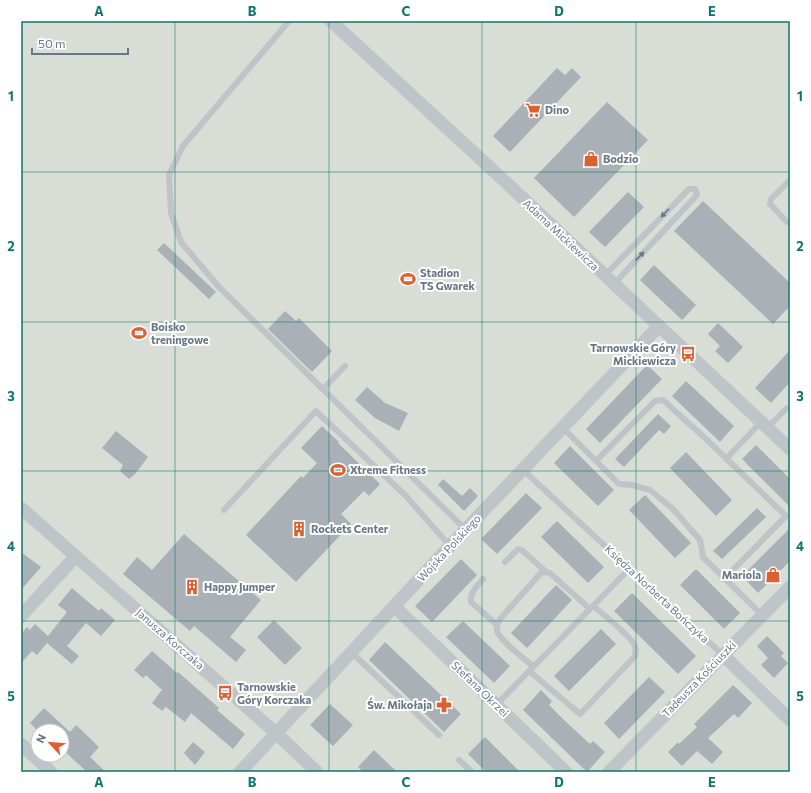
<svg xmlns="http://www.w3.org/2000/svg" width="811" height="793" viewBox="0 0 811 793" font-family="Commissioner,sans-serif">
  <rect width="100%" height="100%" fill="#f8f8f6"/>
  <!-- green -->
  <path fill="#d8ddd5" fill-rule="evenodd" d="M 21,21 L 790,21 L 790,772 L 21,772 ZM 38,731 L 62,731 L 62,755 L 38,755 Z"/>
  <!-- building -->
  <g fill="#a9b1b7">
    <polygon points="557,68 565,75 572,68 581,77 510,152 493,136"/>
    <polygon points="607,102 648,140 574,217 534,178"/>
    <polygon points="628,192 644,207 605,247 589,232"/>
    <polygon points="703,201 790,283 790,306 773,324 674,231"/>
    <polygon points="164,243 216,292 209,299 157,250"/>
    <polygon points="654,265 696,305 682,320 640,280"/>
    <polygon points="285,311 296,321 299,318 332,351 312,372 268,329"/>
    <polygon points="718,323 743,347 728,363 715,351 720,346 708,334"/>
    <polygon points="790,350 790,382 771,403 755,388"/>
    <polygon points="647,365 662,379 600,443 586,429"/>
    <polygon points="686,381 734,426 720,442 672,396"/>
    <polygon points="367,387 385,403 408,413 399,431 375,418 355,400"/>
    <polygon points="658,414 671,426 664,434 659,430 624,467 615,459"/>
    <polygon points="322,426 339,442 338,443 380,484 369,496 364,491 341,514 351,524 296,582 246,535 301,476 303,478 317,463 301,448"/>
    <polygon points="116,431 148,457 135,474 129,479 120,471 123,465 102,448"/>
    <polygon points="756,445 790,479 790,507 742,459"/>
    <polygon points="570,446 614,490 598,506 554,463"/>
    <polygon points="686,452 732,500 716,516 670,468"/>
    <polygon points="443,479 462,496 470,488 478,496 464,511 438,485"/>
    <polygon points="526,493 542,508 497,554 481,539"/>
    <polygon points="645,495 691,543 675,558 629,510"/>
    <polygon points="757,508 766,517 722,559 713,551"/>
    <polygon points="557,521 604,567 588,583 541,537"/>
    <polygon points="790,528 790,561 758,593 742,576"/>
    <polygon points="184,534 261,600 230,637 246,650 236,662 194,626 190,631 123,574 137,557 152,570"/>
    <polygon points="21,552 41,567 21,590"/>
    <polygon points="461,559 477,575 432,622 415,606"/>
    <polygon points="696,569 740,613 724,629 680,585"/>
    <polygon points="556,585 572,600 527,648 511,633"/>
    <polygon points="72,588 99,611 101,608 115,620 101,636 86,623 67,646 79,656 72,664 47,643 37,655 32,651 21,663 21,634 27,627 30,630 35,624 48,636 67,612 58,605"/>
    <polygon points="632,593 696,656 678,674 614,611"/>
    <polygon points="274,620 302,648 285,665 257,637"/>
    <polygon points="463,621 510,666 494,683 446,637"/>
    <polygon points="601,629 616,644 569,691 554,676"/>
    <polygon points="767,636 784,653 781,656 788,663 774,678 761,665 768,658 757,646"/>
    <polygon points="385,642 461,714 444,732 369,660"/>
    <polygon points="152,651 177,673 178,672 219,708 217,710 245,734 233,749 191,713 185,722 166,707 162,711 152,703 162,690 146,675 143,678 134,670"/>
    <polygon points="649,677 665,692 619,739 604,723"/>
    <polygon points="733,685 752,703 738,718 734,714 708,738 723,752 712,764 697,751 682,766 668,752 678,742 679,744 697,727 694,724"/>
    <polygon points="541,690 552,701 549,705 565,721 590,744 593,741 605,752 587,772 523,710"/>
    <polygon points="330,704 353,725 333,746 310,725"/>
    <polygon points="44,708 70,732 76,725 99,747 90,757 106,772 87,772 62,749 62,731 38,731 30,723"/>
    <polygon points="485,737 520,772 486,772 468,754"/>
    <polygon points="193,742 205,752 195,765 184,753"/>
    <polygon points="374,750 397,772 363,772 358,767"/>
  </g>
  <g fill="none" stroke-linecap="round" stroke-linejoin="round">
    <!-- lane -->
    <g stroke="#bfc4c8" stroke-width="6">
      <polyline points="289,21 183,146 169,175 171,213 181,242 219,287 466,530"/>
      <polyline points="787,222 770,204 771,199 790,180"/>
      <polyline points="604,276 689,189 695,189 697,195 614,284"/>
      <polyline points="323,389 345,366"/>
      <polyline points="563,428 619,484 632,485 650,490 673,509 700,540 703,557 762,615"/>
      <polyline points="767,428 786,409 790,408"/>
      <polyline points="726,459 761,422"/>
      <polyline points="596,461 655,401 663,400 706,439 786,516 724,579"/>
      <polyline points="523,470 723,655"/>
      <polyline points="224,510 316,411 405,495 450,546"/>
      <polyline points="505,562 518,549 523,551 546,572"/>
      <path d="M 483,579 C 477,586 470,592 471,602 L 497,625"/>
      <polyline points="351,652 439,735"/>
      <path d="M 533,666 C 525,660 499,639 497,631 C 496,626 498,623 500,619 L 540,574 L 543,572 L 550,573 L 590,609"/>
      <path d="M 529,671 L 580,714 L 585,709 L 635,656 C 636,653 636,650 635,646 C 631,637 603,614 593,606"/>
      <polyline points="496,705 629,569"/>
      <polyline points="459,760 472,772"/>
    </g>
    <!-- street -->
    <g stroke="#bfc4c8" stroke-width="13">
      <polyline points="331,21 512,188 790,449"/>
      <polyline points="21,508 276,733 317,772"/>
      <polyline points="394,606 566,772"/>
      <polyline points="21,616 76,556"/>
      <polyline points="723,655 790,720"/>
      <polyline points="21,744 51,772"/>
      <polyline points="240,772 450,546 659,326"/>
      <polyline points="609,772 790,587"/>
    </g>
  </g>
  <!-- one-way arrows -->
  <defs><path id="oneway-solid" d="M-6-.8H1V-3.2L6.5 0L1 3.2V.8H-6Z"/></defs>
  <g fill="#697886">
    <use href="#oneway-solid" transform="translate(665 213) rotate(134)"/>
    <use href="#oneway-solid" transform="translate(640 256) rotate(-47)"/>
  </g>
  <!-- grid -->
  <path fill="none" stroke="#0f766e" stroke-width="1" stroke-opacity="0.55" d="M 175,21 L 175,772M 329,21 L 329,772M 482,21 L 482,772M 636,21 L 636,772M 21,172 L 790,172M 21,322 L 790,322M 21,471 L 790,471M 21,621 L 790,621"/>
  <!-- icons -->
  <defs>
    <g id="supermarket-bare" transform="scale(1.2)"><path d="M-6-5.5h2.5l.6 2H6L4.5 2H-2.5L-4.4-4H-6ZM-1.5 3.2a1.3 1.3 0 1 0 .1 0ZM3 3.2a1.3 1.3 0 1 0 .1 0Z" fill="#db6133" stroke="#fff" stroke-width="2.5" paint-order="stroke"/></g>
    <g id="shop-bare" transform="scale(1.2)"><path d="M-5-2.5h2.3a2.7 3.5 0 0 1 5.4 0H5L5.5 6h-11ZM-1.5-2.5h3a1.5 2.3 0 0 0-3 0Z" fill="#db6133" stroke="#fff" stroke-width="2.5" paint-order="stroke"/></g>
    <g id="stadium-bare" transform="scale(1.2)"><path d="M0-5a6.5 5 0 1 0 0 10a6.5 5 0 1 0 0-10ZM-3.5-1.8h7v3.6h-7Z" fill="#db6133" stroke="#fff" stroke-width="2.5" paint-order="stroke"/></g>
    <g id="bus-bare" transform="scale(1.2)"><path d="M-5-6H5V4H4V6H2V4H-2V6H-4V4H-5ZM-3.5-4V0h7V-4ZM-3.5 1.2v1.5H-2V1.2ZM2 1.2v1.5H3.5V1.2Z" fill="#db6133" stroke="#fff" stroke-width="2.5" paint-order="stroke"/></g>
    <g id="building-bare" transform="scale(1.2)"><path d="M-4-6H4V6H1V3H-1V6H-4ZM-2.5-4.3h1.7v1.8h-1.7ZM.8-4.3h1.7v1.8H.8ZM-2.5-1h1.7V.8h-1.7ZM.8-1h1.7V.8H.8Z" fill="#db6133" stroke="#fff" stroke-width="2.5" paint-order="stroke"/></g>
    <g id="pharmacy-bare" transform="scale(1.2)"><path d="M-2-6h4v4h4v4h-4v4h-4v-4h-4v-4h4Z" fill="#db6133" stroke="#fff" stroke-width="2.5" paint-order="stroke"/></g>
  </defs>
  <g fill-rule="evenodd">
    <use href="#supermarket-bare" x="533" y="110"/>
    <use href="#shop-bare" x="591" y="159"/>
    <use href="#stadium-bare" x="408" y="279"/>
    <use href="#stadium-bare" x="139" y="333"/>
    <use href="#bus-bare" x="688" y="354"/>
    <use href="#stadium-bare" x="338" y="470"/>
    <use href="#building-bare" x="299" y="529"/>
    <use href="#shop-bare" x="773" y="575"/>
    <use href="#building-bare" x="192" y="587"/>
    <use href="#bus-bare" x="225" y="693"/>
    <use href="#pharmacy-bare" x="444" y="705"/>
  </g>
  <g text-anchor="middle" stroke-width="4" stroke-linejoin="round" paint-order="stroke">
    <!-- poi labels -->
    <g font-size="11" font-weight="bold" fill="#697886" stroke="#fff" text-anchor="start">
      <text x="545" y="114">Dino</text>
      <text x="603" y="163">Bodzio</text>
      <text x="420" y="277">Stadion<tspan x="420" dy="13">TS Gwarek</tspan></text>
      <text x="151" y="331">Boisko<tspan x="151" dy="13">treningowe</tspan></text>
      <text x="676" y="352" text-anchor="end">Tarnowskie Góry<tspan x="676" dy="13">Mickiewicza</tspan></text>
      <text x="350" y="474">Xtreme Fitness</text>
      <text x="311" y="533">Rockets Center</text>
      <text x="761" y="579" text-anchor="end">Mariola</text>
      <text x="204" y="591">Happy Jumper</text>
      <text x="237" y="691">Tarnowskie<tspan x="237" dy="13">Góry Korczaka</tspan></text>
      <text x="432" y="709" text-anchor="end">Św. Mikołaja</text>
    </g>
    <!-- street labels -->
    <g font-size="11" fill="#697886" stroke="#fff">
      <text transform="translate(561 235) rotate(43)" y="4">Adama Mickiewicza</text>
      <text transform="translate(449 548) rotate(-47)" y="4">Wojska Polskiego</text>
      <text transform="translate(657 594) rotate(43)" y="4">Księdza Norberta Bończyka</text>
      <text transform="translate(170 639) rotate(41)" y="4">Janusza Korczaka</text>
      <text transform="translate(699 679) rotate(-46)" y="4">Tadeusza Kościuszki</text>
      <text transform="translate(480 689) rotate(44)" y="4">Stefana Okrzei</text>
    </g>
  </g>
  <!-- border -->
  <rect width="811" height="793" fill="none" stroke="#ffffff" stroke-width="44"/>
  <!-- north arrow -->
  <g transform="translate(50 743) rotate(296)"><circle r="19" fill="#ffffff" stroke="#c3c9cf"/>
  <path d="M0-3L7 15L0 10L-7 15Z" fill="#db6133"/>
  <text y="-6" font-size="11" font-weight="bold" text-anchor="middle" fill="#697886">N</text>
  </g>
  <!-- scale -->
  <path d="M32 48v6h96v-6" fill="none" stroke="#697886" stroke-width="2"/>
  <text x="38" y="48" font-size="12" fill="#697886" stroke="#ffffff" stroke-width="3" paint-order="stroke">50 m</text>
  <rect x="22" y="22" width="767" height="749" fill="none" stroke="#0f766e" stroke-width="1.5"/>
  <g font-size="13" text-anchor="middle" font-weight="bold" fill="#0f766e">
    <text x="99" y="16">A</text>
    <text x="252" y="16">B</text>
    <text x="406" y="16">C</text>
    <text x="559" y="16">D</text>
    <text x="712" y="16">E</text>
    <text x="11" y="101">1</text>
    <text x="800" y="101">1</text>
    <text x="11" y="251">2</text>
    <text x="800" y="251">2</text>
    <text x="11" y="401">3</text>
    <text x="800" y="401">3</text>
    <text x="11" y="551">4</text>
    <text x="800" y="551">4</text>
    <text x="11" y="701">5</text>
    <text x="800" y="701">5</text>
    <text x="99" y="787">A</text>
    <text x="252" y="787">B</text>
    <text x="406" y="787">C</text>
    <text x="559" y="787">D</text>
    <text x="712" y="787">E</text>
  </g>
</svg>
